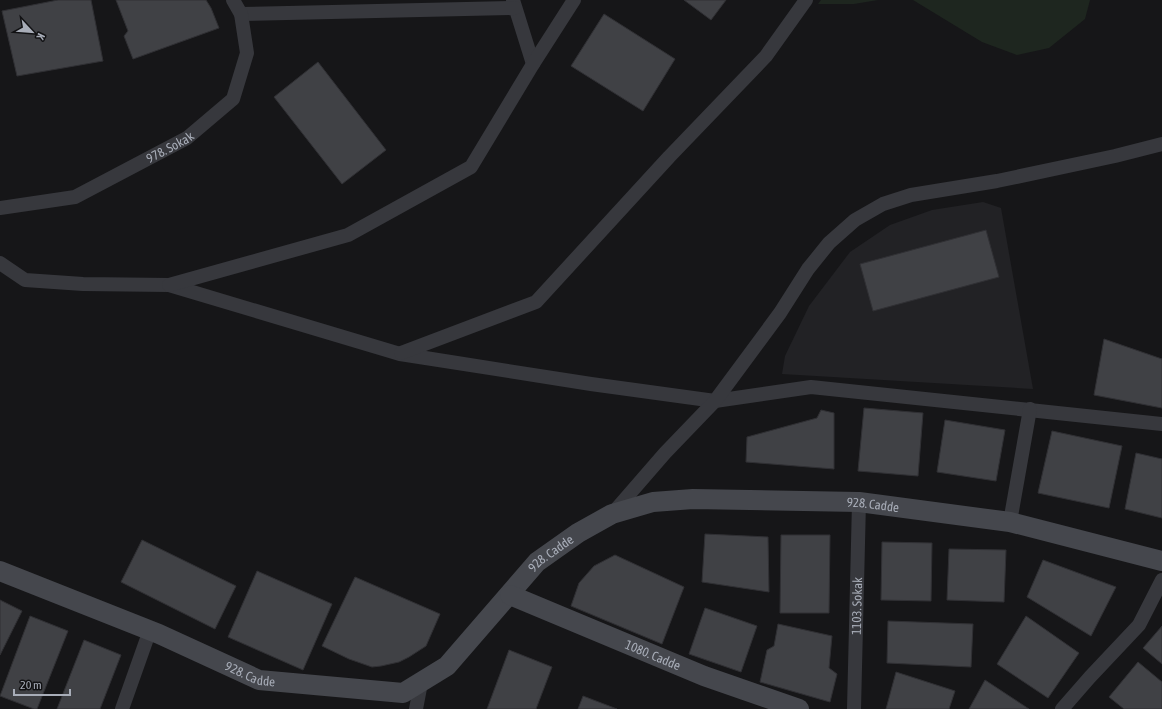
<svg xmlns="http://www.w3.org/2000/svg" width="1162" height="709" viewBox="0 0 1162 709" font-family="'Asap Condensed',sans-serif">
  <rect width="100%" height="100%" fill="#161618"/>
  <!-- built -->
  <polygon fill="#222225" points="983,202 1001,208 1033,389 782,374 785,356 809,306 850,252 890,225 932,210"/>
  <!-- green -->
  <g fill="#1e261f">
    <polygon points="821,0 878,0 854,4 818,4"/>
    <polygon points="913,0 1090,0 1085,19 1049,48 1017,55 982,42"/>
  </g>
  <!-- building -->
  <g fill="#404145" stroke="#303034">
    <polygon points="58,0 91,0 103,61 17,76 2,11"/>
    <polygon points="116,0 206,0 211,8 219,28 133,59 124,36 128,31"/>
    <polygon points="684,0 726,0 711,20"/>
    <polygon points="604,14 675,59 643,111 571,66"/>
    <polygon points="318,62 386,150 342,184 274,97"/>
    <polygon points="986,230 999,277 873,311 860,264"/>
    <polygon points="1104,339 1162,359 1162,408 1094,395"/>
    <polygon points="864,408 923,413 918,476 858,471"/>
    <polygon points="821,410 834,413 834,469 746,462 747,437 817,418"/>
    <polygon points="945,420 1005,430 996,481 937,472"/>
    <polygon points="1052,431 1122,446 1109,508 1038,493"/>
    <polygon points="1136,453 1162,459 1162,518 1125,509"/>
    <polygon points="705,534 768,537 769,592 702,582"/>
    <polygon points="781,535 830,535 829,613 780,613"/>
    <polygon points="142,540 236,586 215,629 121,582"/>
    <polygon points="882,542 932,543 931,601 881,600"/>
    <polygon points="949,549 1006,550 1004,602 947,600"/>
    <polygon points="615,555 684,587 662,644 571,606 579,583 594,566"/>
    <polygon points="1043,560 1116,587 1091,636 1027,597"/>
    <polygon points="257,571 332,604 303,670 228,637"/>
    <polygon points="355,577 440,614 426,646 409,657 399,662 381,666 372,667 349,659 322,646"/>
    <polygon points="0,600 22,611 0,655"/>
    <polygon points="705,608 757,626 741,672 689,654"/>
    <polygon points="30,616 68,631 37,709 34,709 0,696"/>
    <polygon points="1026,616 1079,653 1048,698 997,664"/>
    <polygon points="888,621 973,624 971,667 887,663"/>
    <polygon points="778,624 832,636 829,668 837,674 830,702 760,682 767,650 774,646"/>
    <polygon points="1162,626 1162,664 1143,648"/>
    <polygon points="84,640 121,655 100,709 57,709"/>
    <polygon points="509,650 552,667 536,709 487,709"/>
    <polygon points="1138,662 1162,682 1162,709 1124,709 1109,697"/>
    <polygon points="896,672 955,691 949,709 886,709"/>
    <polygon points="985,680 1029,709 969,709"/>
    <polygon points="583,696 617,709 578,709"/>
  </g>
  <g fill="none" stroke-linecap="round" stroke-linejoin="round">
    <!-- street -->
    <g stroke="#37383d" stroke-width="14">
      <polyline points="513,0 533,64"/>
      <polyline points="241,14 515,8"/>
      <path id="s1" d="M 0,208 L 75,197 L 187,138 L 233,99 L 247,53 L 241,14 L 233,0"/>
      <polyline points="0,263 25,280 83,284 169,285 400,354 591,384 715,401 811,387 1162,424"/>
      <polyline points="169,285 348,235 471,167 533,64 574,0"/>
      <polyline points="401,353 536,302 669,157 766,56 806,0"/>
      <polyline points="612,514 665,453 715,401 780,313 808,269 829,243 855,220 883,204 911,195 997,181 1115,156 1162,144"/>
      <polyline points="1010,522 1030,409"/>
      <polyline points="122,709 150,630"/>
      <polyline points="416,709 421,683"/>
      <path id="s2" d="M 854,709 L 859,502"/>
      <polyline points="1062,709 1090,677 1139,625 1162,580"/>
    </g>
    <!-- secondary -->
    <g stroke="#45474d" stroke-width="20">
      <path id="s3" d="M 0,571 L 159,634 L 259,680 L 403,693 L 447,666 L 537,562 L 578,533 L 612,514 L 653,502 L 693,499 L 859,502 L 1010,522 L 1162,561"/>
      <path id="s4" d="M 510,595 L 704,676 L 799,709"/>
    </g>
  </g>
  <g text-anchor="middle" stroke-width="4" stroke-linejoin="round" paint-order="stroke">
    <!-- street labels -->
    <g font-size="13" fill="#a8adb8" stroke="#111113">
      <text dy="5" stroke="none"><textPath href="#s1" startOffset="183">978. Sokak</textPath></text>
      <text dy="5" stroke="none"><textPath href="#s3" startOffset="967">928. Cadde</textPath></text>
      <text dy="5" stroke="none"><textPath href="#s3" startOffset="631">928. Cadde</textPath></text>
      <text dy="5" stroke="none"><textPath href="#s2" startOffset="103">1103. Sokak</textPath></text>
      <text dy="5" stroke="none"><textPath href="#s4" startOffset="155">1080. Cadde</textPath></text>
      <text dy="5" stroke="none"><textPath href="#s3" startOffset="271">928. Cadde</textPath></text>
    </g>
  </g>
  <!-- north arrow -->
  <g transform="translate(32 32) rotate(116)" stroke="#111113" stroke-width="3" paint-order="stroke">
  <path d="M0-3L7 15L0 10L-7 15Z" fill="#a8adb8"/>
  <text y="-6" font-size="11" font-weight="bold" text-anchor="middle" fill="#a8adb8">K</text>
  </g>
  <!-- scale -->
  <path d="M14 689v6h56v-6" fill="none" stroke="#a8adb8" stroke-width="2"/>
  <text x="20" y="689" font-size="12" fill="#a8adb8" stroke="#111113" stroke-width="3" paint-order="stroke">20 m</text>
</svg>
